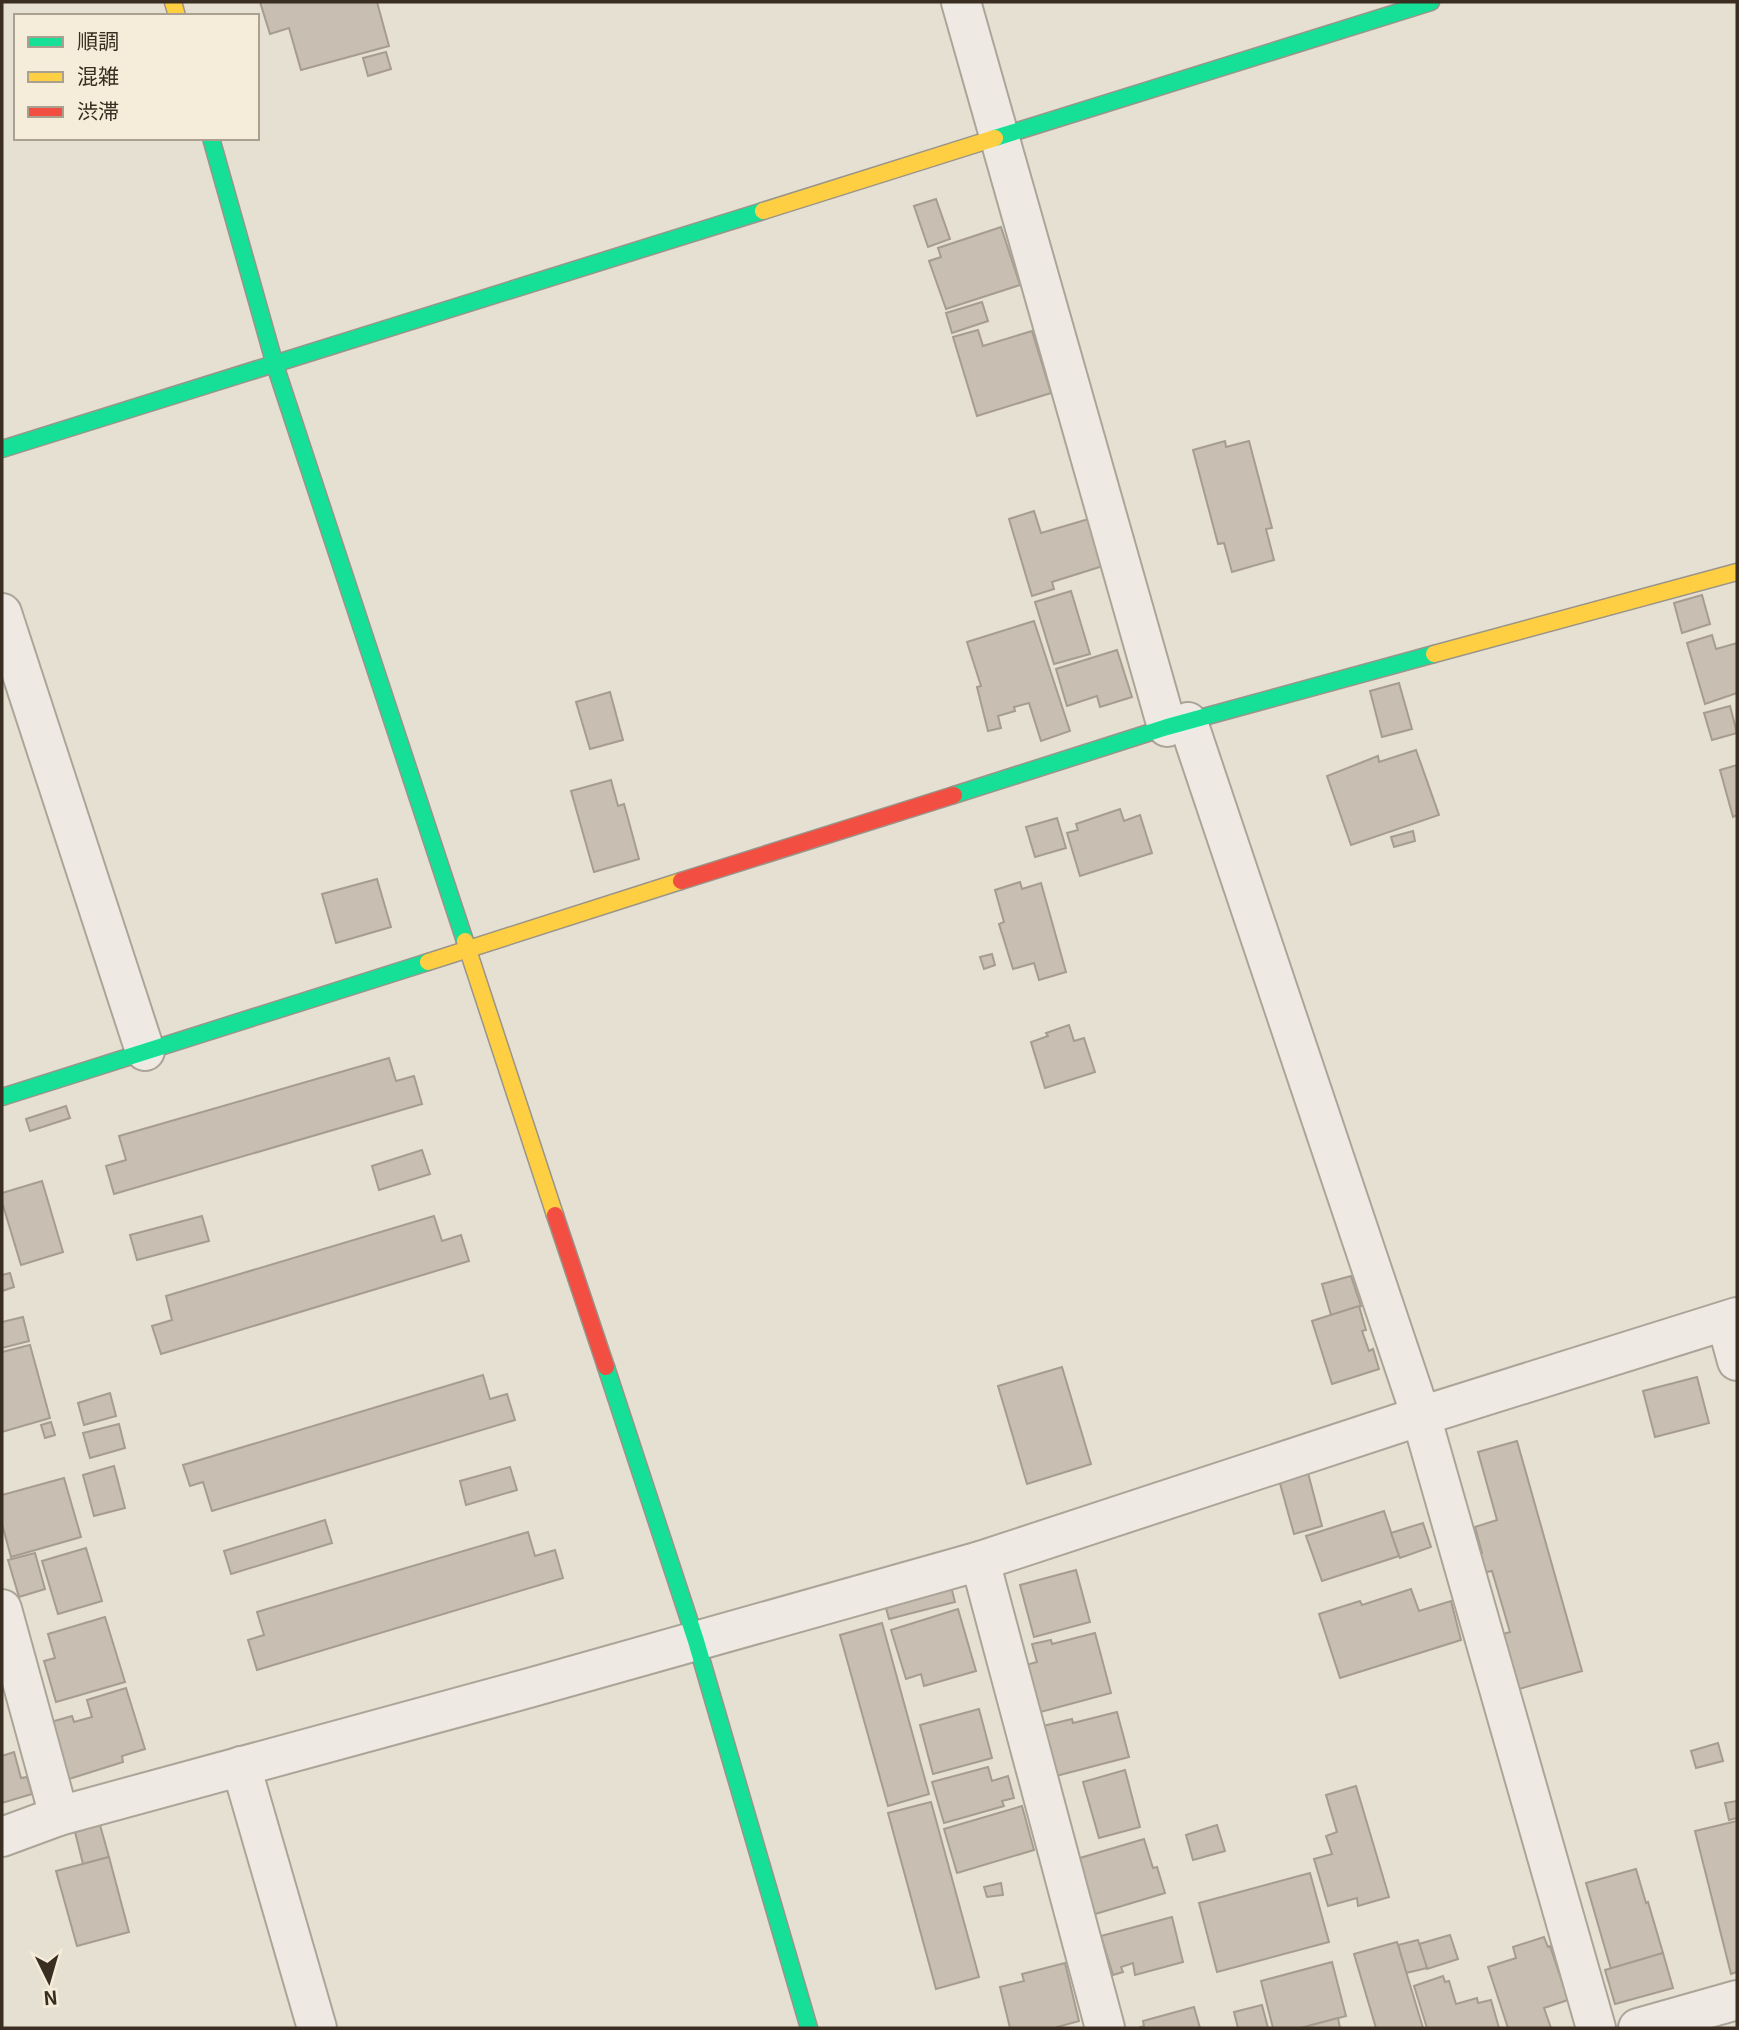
<svg xmlns="http://www.w3.org/2000/svg" width="1739" height="2030" viewBox="0 0 1739 2030" font-family="Georgia,'Noto Sans JP',serif">
  <rect width="100%" height="100%" fill="#e5e0d1"/>
  <!-- building -->
  <g fill="#c9beb2" stroke="#a69c90" stroke-width="2">
    <polygon points="260,2 377,2 389,46 301,70 289,28 270,34"/>
    <polygon points="386,52 391,69 368,76 363,58"/>
    <polygon points="936,199 950,239 928,247 914,206"/>
    <polygon points="1001,227 1020,285 946,309 929,261 941,257 938,248"/>
    <polygon points="982,302 988,321 952,333 946,313"/>
    <polygon points="978,330 983,346 1032,331 1051,393 977,416 953,337"/>
    <polygon points="1225,441 1226,447 1249,441 1272,528 1266,529 1274,560 1232,572 1224,543 1218,544 1193,450"/>
    <polygon points="1034,511 1041,533 1092,518 1106,565 1052,582 1054,589 1032,596 1009,519"/>
    <polygon points="1071,591 1090,654 1054,664 1035,602"/>
    <polygon points="1702,595 1710,624 1682,633 1674,603"/>
    <polygon points="1034,621 1070,731 1041,741 1029,703 1014,707 1015,711 998,716 1001,728 988,731 977,687 981,686 967,642"/>
    <polygon points="1712,635 1716,649 1737,643 1737,693 1705,704 1687,643"/>
    <polygon points="1117,650 1132,697 1100,707 1097,696 1067,706 1056,669"/>
    <polygon points="1399,683 1412,729 1382,737 1370,691"/>
    <polygon points="610,692 623,740 590,749 576,702"/>
    <polygon points="1730,706 1737,733 1712,740 1704,713"/>
    <polygon points="1416,750 1439,815 1351,845 1327,776 1378,756 1379,762"/>
    <polygon points="1737,765 1737,815 1733,817 1720,770"/>
    <polygon points="611,780 618,806 624,804 639,859 594,872 571,791"/>
    <polygon points="1120,809 1124,821 1140,815 1152,853 1080,876 1067,833 1078,830 1076,824"/>
    <polygon points="1057,818 1066,848 1035,857 1026,827"/>
    <polygon points="1413,831 1415,841 1394,847 1391,837"/>
    <polygon points="377,879 391,927 336,943 322,894"/>
    <polygon points="1020,882 1022,889 1041,883 1066,972 1039,980 1034,963 1013,969 999,924 1004,922 995,890"/>
    <polygon points="992,954 995,965 984,969 980,957"/>
    <polygon points="1069,1025 1074,1041 1084,1038 1095,1072 1045,1088 1031,1042 1048,1036 1046,1033"/>
    <polygon points="389,1058 396,1081 414,1076 422,1104 114,1194 106,1166 126,1160 119,1136"/>
    <polygon points="66,1106 70,1118 30,1131 26,1119"/>
    <polygon points="422,1150 430,1174 379,1190 372,1166"/>
    <polygon points="42,1181 63,1252 21,1265 2,1202 2,1193"/>
    <polygon points="202,1216 209,1241 137,1260 130,1235"/>
    <polygon points="434,1216 442,1241 461,1235 469,1261 161,1354 152,1326 172,1320 166,1296"/>
    <polygon points="10,1273 14,1287 2,1291 2,1275"/>
    <polygon points="1351,1276 1361,1306 1331,1315 1322,1284"/>
    <polygon points="1359,1306 1366,1330 1362,1331 1369,1351 1373,1349 1379,1369 1332,1384 1312,1321"/>
    <polygon points="23,1317 29,1341 2,1348 2,1322"/>
    <polygon points="30,1345 50,1418 2,1432 2,1352"/>
    <polygon points="1062,1367 1091,1464 1027,1484 998,1386"/>
    <polygon points="483,1375 490,1399 507,1394 515,1420 212,1511 203,1482 190,1486 183,1465"/>
    <polygon points="1697,1377 1709,1423 1655,1437 1643,1391"/>
    <polygon points="110,1393 116,1416 84,1425 78,1403"/>
    <polygon points="51,1422 55,1435 45,1438 41,1425"/>
    <polygon points="119,1424 125,1448 90,1458 83,1433"/>
    <polygon points="1517,1441 1582,1671 1519,1689 1503,1634 1510,1632 1492,1571 1482,1573 1476,1554 1482,1553 1475,1527 1497,1520 1478,1452"/>
    <polygon points="114,1466 125,1508 94,1516 83,1475"/>
    <polygon points="510,1467 517,1490 466,1505 460,1481"/>
    <polygon points="1308,1473 1322,1526 1294,1534 1279,1480"/>
    <polygon points="64,1478 81,1537 11,1557 2,1524 2,1495"/>
    <polygon points="1384,1511 1399,1556 1322,1581 1306,1536"/>
    <polygon points="325,1520 332,1543 231,1574 224,1551"/>
    <polygon points="1423,1523 1431,1547 1400,1558 1391,1533"/>
    <polygon points="528,1532 535,1556 555,1550 563,1578 257,1670 248,1640 264,1635 257,1612"/>
    <polygon points="86,1548 102,1601 58,1614 42,1561"/>
    <polygon points="35,1553 45,1589 19,1597 8,1560"/>
    <polygon points="1076,1570 1090,1622 1034,1637 1020,1585"/>
    <polygon points="949,1579 955,1602 889,1619 883,1597"/>
    <polygon points="1411,1589 1419,1611 1451,1601 1461,1640 1340,1678 1319,1614 1360,1601 1362,1605"/>
    <polygon points="958,1609 976,1671 924,1686 921,1674 906,1679 891,1630"/>
    <polygon points="105,1617 125,1682 56,1702 44,1661 55,1658 48,1634"/>
    <polygon points="882,1623 929,1794 888,1806 840,1635"/>
    <polygon points="1095,1633 1111,1693 1033,1714 1026,1665 1037,1662 1032,1644 1051,1640 1052,1644"/>
    <polygon points="126,1688 145,1749 122,1756 123,1762 69,1779 51,1722 72,1716 74,1722 92,1717 87,1700"/>
    <polygon points="979,1709 992,1758 933,1774 920,1725"/>
    <polygon points="1117,1712 1129,1757 1056,1776 1043,1726 1072,1719 1073,1723"/>
    <polygon points="1718,1743 1723,1761 1696,1768 1691,1751"/>
    <polygon points="14,1752 21,1778 27,1777 32,1794 2,1803 2,1756"/>
    <polygon points="988,1767 992,1781 1008,1776 1014,1798 1002,1801 1004,1806 944,1823 932,1782"/>
    <polygon points="1125,1770 1140,1827 1099,1838 1083,1782"/>
    <polygon points="1356,1786 1389,1897 1358,1906 1357,1898 1328,1906 1314,1859 1332,1854 1326,1836 1337,1832 1326,1795"/>
    <polygon points="1737,1801 1737,1818 1729,1820 1725,1803"/>
    <polygon points="931,1802 979,1977 936,1989 888,1813"/>
    <polygon points="1022,1806 1034,1850 957,1873 944,1829"/>
    <polygon points="1737,1821 1737,1972 1731,1974 1695,1831"/>
    <polygon points="100,1825 109,1857 83,1864 75,1832"/>
    <polygon points="1217,1825 1225,1851 1193,1860 1186,1835"/>
    <polygon points="1144,1839 1153,1868 1157,1867 1165,1893 1092,1915 1073,1860"/>
    <polygon points="109,1857 129,1932 77,1946 56,1871"/>
    <polygon points="1636,1869 1646,1903 1648,1902 1663,1953 1611,1969 1586,1883"/>
    <polygon points="1310,1873 1329,1942 1217,1972 1199,1903"/>
    <polygon points="1001,1883 1003,1895 987,1897 984,1887"/>
    <polygon points="1172,1917 1183,1962 1135,1975 1133,1963 1121,1967 1123,1972 1113,1975 1101,1936"/>
    <polygon points="1450,1935 1458,1959 1427,1969 1419,1944"/>
    <polygon points="1544,1937 1548,1947 1550,1946 1568,2000 1544,2008 1551,2028 1508,2028 1488,1967 1516,1958 1513,1947"/>
    <polygon points="1418,1940 1427,1968 1406,1973 1398,1945"/>
    <polygon points="1397,1942 1398,1945 1423,2028 1376,2028 1354,1954"/>
    <polygon points="1663,1953 1673,1988 1615,2004 1605,1970"/>
    <polygon points="1332,1962 1346,2016 1301,2028 1273,2028 1261,1981"/>
    <polygon points="1065,1963 1079,2021 1054,2028 1010,2028 1000,1987 1024,1981 1022,1974"/>
    <polygon points="1443,1976 1445,1982 1449,1981 1456,2004 1477,1998 1478,2003 1491,2000 1499,2028 1427,2028 1414,1986"/>
    <polygon points="1262,2005 1268,2028 1238,2028 1234,2012"/>
    <polygon points="1194,2007 1200,2028 1138,2028 1144,2026 1143,2021"/>
    <polygon points="1338,2018 1340,2028 1301,2028"/>
  </g>
  <g fill="none" stroke-linecap="round" stroke-linejoin="round">
    <!-- street casing -->
    <g stroke="#aba599" stroke-width="42">
      <g id="street">
        <polyline points="961,2 1167,727"/>
        <polyline points="2,613 145,1051"/>
        <polyline points="1188,722 1421,1416 1596,2028"/>
        <polyline points="1726,1321 1737,1361"/>
        <polyline points="980,1561 1105,2028"/>
        <polyline points="2,1609 59,1816"/>
        <polyline points="241,1766 317,2028"/>
        <polyline points="2,1837 59,1816 529,1688 980,1561 1421,1416 1737,1317"/>
        <polyline points="1638,2028 1737,2000"/>
      </g>
    </g>
    <!-- fast casing -->
    <g stroke="#9a948a" stroke-width="19">
      <g id="fast">
        <polyline points="211,138 275,365 465,941"/>
        <polyline points="995,138 1431,2"/>
        <polyline points="2,449 763,211"/>
        <polyline points="954,795 1167,727 1434,654"/>
        <polyline points="2,1097 428,962"/>
        <polyline points="606,1367 696,1641 809,2028"/>
      </g>
    </g>
    <!-- slow casing -->
    <g stroke="#9a948a" stroke-width="19">
      <g id="slow">
        <polyline points="173,2 177,16"/>
        <polyline points="763,211 995,138"/>
        <polyline points="1434,654 1737,572"/>
        <polyline points="465,941 555,1215"/>
        <polyline points="428,962 681,881"/>
      </g>
    </g>
    <!-- jam casing -->
    <g stroke="#9a948a" stroke-width="19">
      <g id="jam">
        <polyline points="681,881 954,795"/>
        <polyline points="555,1215 606,1367"/>
      </g>
    </g>
    <!-- street -->
    <use href="#street" stroke="#eeeae3" stroke-width="38"/>
    <!-- fast -->
    <use href="#fast" stroke="#16e098" stroke-width="16"/>
    <!-- slow -->
    <use href="#slow" stroke="#ffcf43" stroke-width="16"/>
    <!-- jam -->
    <use href="#jam" stroke="#f24e42" stroke-width="16"/>
  </g>
  <!-- border -->
  <rect width="1739" height="2030" fill="none" stroke="#3a2d21" stroke-width="7"/>
  <!-- legend -->
  <rect x="14" y="14" width="245" height="126" fill="#f5edd9" stroke="#aaa08f" stroke-width="2"/>
  <rect x="28" y="37" width="35" height="10" fill="#16e098" stroke="#aaa08f" stroke-width="2"/>
  <text x="77" y="49" font-size="21" fill="#3a2d21">順調</text>
  <rect x="28" y="72" width="35" height="10" fill="#ffcf43" stroke="#aaa08f" stroke-width="2"/>
  <text x="77" y="84" font-size="21" fill="#3a2d21">混雑</text>
  <rect x="28" y="107" width="35" height="10" fill="#f24e42" stroke="#aaa08f" stroke-width="2"/>
  <text x="77" y="119" font-size="21" fill="#3a2d21">渋滞</text>
  <!-- north arrow -->
  <g transform="translate(49 1981) rotate(175)" stroke="#f5edd9" stroke-width="5" paint-order="stroke">
  <path d="M0-5L12 26L0 18L-12 26Z" fill="#3a2d21"/>
  <text y="-10" font-size="19" font-weight="bold" text-anchor="middle" fill="#3a2d21">N</text>
  </g>
</svg>
